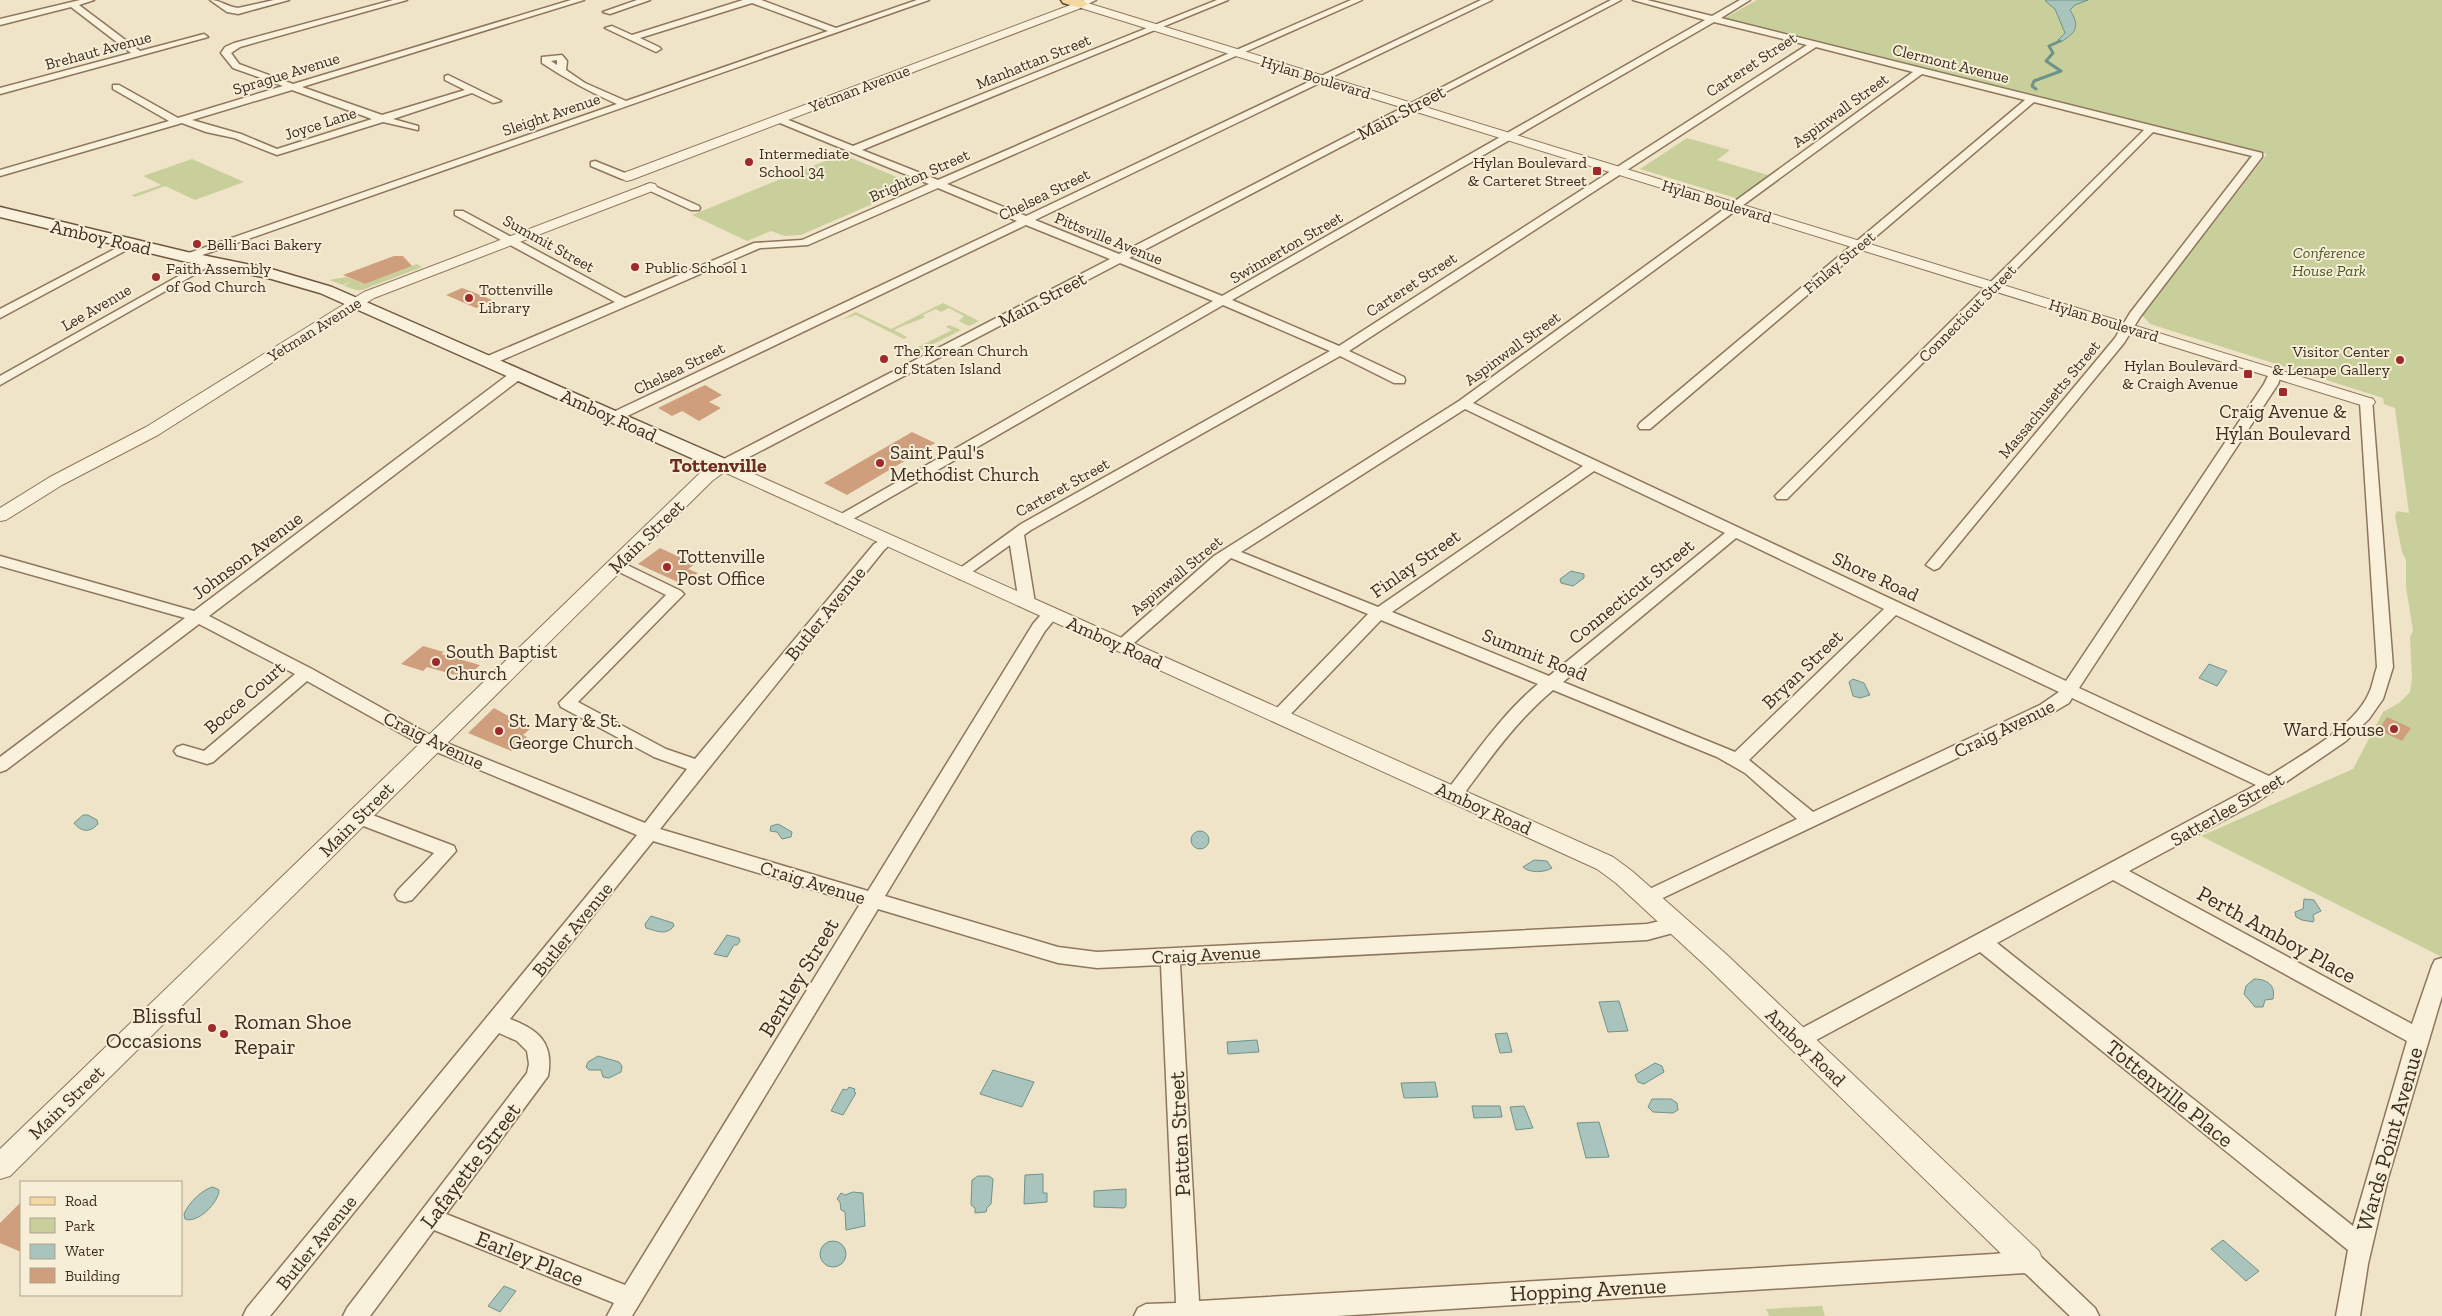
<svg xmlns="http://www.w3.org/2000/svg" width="2442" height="1316" viewBox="0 0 2442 1316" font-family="'Zilla Slab',serif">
  <rect width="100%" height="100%" fill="#f0e4c8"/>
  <!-- green -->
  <g fill="#c9cf9b">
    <polygon points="1757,0 2442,0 2442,957 2201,836 2353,769 2383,712 2399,703 2410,692 2412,678 2410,637 2413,631 2406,587 2406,560 2402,552 2395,516 2397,511 2409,513 2395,408 2384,404 2383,398 2150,324 2142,315 2267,154 1723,19"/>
    <polygon points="1687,138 1730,150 1717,160 1771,176 1739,199 1640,169"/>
    <polygon points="842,154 916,185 801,235 785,236 771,231 747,241 692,215"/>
    <polygon points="192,159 244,182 195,200 165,186 135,197 132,195 161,185 143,176"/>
    <polygon points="417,264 422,267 362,290 356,290 344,286 351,281 343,285 329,280 346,277 365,284"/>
    <path d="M 943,303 L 979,321 L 969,326 L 959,321 L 964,316 L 949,308 L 941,312 L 936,309 L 923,315 L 925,317 C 915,322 905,324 894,330 L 907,337 L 904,339 L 856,315 L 841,320 L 856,312 L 891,329 Z"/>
    <polygon points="949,325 961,330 920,351 918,347 952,330 946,327"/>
    <polygon points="1822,1306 1825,1316 1769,1316 1766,1309"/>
  </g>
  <!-- water -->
  <g fill="#a9c4bc" stroke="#6f938a">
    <path d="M 2047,0 L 2088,0 L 2075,5 L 2070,10 C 2080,26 2077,32 2061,42 L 2058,40 L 2065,33 L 2055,9 L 2045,1 Z"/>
    <polygon points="1571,571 1584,574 1584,578 1573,586 1561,583 1560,579"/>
    <polygon points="2209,664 2227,671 2217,686 2199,678"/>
    <polygon points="1853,679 1864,683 1870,695 1860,698 1853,696 1849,682"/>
    <path d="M 83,815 L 88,815 L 97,820 L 98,824 C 90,833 81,832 74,823 Z"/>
    <polygon points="778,824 792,832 791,837 782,839 777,832 770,831 771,826"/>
    <circle cx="1200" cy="840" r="9"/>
    <path d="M 1534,860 L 1547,861 L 1552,868 C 1544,873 1529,873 1523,867 Z"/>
    <polygon points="2304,899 2314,900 2321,911 2313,915 2314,920 2313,922 2302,920 2296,917 2295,912 2303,909"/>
    <path d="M 651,916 L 673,923 L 674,926 C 666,936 657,931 646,928 L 645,924 Z"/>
    <polygon points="727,935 739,938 740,941 737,945 734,945 727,957 714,954"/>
    <path d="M 2254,979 C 2267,979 2276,985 2273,999 L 2265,1000 L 2263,1007 L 2255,1007 L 2244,994 L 2246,986 Z"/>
    <polygon points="1619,1001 1628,1031 1608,1032 1599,1002"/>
    <polygon points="1507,1033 1512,1052 1500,1053 1495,1034"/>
    <polygon points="1257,1040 1259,1052 1228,1054 1227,1042"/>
    <polygon points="598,1056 619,1062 622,1066 621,1072 609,1078 603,1077 601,1070 589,1070 586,1067 588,1062"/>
    <polygon points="1655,1063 1662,1066 1664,1072 1644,1084 1638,1082 1635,1075"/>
    <polygon points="993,1070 1034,1082 1022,1107 980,1094"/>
    <polygon points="1435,1082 1438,1097 1404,1098 1401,1083"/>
    <polygon points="849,1087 855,1089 854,1092 856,1093 843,1115 831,1111 843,1089 847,1090"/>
    <polygon points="1652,1099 1671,1099 1677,1103 1678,1110 1673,1113 1653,1112 1648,1107"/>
    <polygon points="1472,1106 1500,1106 1502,1117 1474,1118"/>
    <polygon points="1524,1106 1533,1128 1516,1130 1510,1107"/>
    <polygon points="1599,1122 1609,1157 1586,1158 1577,1123"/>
    <polygon points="1043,1174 1043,1193 1047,1193 1047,1202 1024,1204 1025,1175"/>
    <polygon points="978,1176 989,1176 993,1179 991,1204 987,1208 986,1212 975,1213 975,1208 971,1205 972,1180"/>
    <path d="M 213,1187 L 219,1190 C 219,1202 198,1224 185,1219 L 184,1214 C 188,1204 202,1189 213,1187 Z"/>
    <polygon points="1126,1189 1126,1206 1124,1208 1094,1207 1094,1191"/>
    <polygon points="853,1192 863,1193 865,1226 846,1230 845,1212 841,1210 840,1202 837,1199 841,1193 845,1195"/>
    <polygon points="2223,1240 2259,1271 2246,1281 2211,1249"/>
    <circle cx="833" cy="1254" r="13"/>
    <polygon points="504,1286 516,1291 500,1312 488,1306"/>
  </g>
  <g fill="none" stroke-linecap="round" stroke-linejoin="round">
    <!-- stream -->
    <polyline stroke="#6f938a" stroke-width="3" points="2036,89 2032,86 2034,81 2061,71 2046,61 2053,53 2049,46 2060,41"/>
  </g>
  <!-- building -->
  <g fill="#cf9f7d">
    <polygon points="394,256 403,256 412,266 365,284 343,275"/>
    <polygon points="462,288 473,292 492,300 476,308 446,295"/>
    <polygon points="705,385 722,395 709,402 721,408 699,421 682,411 672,416 658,408"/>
    <polygon points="912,432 935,443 847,495 824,483"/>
    <polygon points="660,548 695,564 688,569 698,573 682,584 638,564"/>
    <polygon points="423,646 444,652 441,654 480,665 466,678 427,667 423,671 401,664"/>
    <polygon points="494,708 531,728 523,735 527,737 511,751 468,733"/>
    <polygon points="2387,717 2411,728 2402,741 2378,730"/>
    <polygon points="21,1202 21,1252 0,1243 0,1223"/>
  </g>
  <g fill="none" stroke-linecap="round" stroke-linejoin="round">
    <!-- minor casing -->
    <g stroke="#8d765c" stroke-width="3">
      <g id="minor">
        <polygon points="80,0 94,0 79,5 140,51 204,34 208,37 0,94 0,88 131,53 71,7 0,25 0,19"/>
        <path d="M 210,0 C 221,0 227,7 238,8 L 274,0 L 289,0 L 238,14 L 227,12 Z"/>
        <path d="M 393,0 L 407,0 L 240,47 L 231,53 L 239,64 L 293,84 L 571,0 L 584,0 L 302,87 L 382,115 L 465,90 L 445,80 L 445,76 L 448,75 L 501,101 L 493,103 L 472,93 L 393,119 L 418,126 L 418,130 L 383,122 L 277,155 L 234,138 L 206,132 L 182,123 L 0,176 L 0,170 L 169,121 L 113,89 L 113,85 L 119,85 L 178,118 L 283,86 L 233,68 L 221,53 L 225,47 L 234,43 ZM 292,90 L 372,119 L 277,149 L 241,134 L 192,120 Z"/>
        <polygon points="637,0 650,0 610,14 603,12"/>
        <path d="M 743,0 L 761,0 L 836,28 L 917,0 L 929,0 L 191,259 L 183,259 L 181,257 L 183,255 L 617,104 C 590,92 566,79 542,63 L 542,57 L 562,55 L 567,61 L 566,70 L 585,83 L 626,101 L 828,31 L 752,3 L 640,38 L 659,47 L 661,49 L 656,52 L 605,28 L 612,26 L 632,35 ZM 557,60 L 557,65 L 551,61 Z"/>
        <polygon points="1084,0 1096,0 1084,6 1078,6 1078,2"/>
        <path d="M 1217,0 L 1228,0 L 862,150 L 938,180 L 1351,0 L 1362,0 L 947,184 L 1026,216 L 1481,0 L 1492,0 L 1035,220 L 1119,254 L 1611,0 L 1621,0 L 1129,258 L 1222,296 L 1705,20 L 1633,0 L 1647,0 L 1712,16 L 1740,0 L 1750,0 L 1721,18 L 2262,153 L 2262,157 L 2140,317 L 2124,343 L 1939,568 L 1934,570 L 1926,565 L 2115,338 L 2130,313 L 2252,156 L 2153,132 L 1787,499 L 1777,499 L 1775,496 L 2144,130 L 2034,102 L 1650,429 L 1640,429 L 1638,426 L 1640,423 L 2025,100 L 1922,74 L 1473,403 L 2066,681 L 2264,384 L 2271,370 L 2276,369 L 2281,370 L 2282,373 L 2278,384 L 2079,688 L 2269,776 C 2299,756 2354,728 2369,693 C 2373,685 2374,675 2377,667 L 2360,402 L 2362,399 L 2372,399 L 2393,667 L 2383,699 L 2369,719 L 2346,741 L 2254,804 L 2129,871 L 2412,1024 L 2432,966 L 2435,960 L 2442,958 L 2442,996 L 2388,1178 L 2368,1264 L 2360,1316 L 2336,1316 L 2348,1250 L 1980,952 L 1805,1046 L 1798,1049 L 1791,1046 L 1788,1040 L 1791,1034 L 2256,785 L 2072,698 L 2069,703 L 2052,713 L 1648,905 L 1641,903 L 1638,898 L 1641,893 L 1797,819 L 1745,773 L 1717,757 L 1553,690 C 1516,721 1489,760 1460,799 L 1454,800 L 1448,799 L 1445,794 L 1448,789 C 1476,753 1502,714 1538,684 L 1381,620 L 1285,720 L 1273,720 L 1271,716 L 1273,712 L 1368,614 L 1231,558 L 1127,649 L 1115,649 L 1113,645 L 1214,556 L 1459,401 L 1913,72 L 1816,47 L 1349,351 L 1404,377 L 1405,380 L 1404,383 L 1394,383 L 1340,356 L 1031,530 L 1024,535 L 1035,603 L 1033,606 L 1021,606 L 1019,603 L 1010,545 L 965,577 L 960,579 L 952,574 L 1021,524 L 1330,351 L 1223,305 L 846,523 L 836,523 L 834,520 L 836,517 L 1213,301 L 1120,263 L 728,468 L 718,468 L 716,465 L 718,462 L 1110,259 L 1026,225 L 619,420 L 609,420 L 607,417 L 609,414 L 1017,221 L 938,188 L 808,245 L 760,248 L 493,364 L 483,364 L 482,361 L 483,358 L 615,302 L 455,215 L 455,211 L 463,211 L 625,298 L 754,243 L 802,240 L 929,184 L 775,121 L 775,117 L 781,117 L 853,146 ZM 1714,22 L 1807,45 L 1339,346 L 1232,300 ZM 1465,409 L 1583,466 L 1378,607 L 1241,552 ZM 1594,471 L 1725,533 L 1549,676 L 1392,612 ZM 1736,538 L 1884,609 L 1735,752 L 1563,682 ZM 1896,615 L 2059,692 L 2040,705 L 1813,812 L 1749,760 ZM 2113,880 L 2407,1041 L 2353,1226 L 1997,943 Z"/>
        <polygon points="595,161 630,175 631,177 630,179 622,179 591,166 591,162"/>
        <polygon points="650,184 699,206 700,208 699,210 691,210 646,189 646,185"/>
        <polygon points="130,241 136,244 134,246 0,318 0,309"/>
        <polygon points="209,259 215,262 213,264 0,385 0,376"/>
        <path d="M 518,370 L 524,374 L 523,377 L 209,616 L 312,669 L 439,740 L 645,823 L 687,769 L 654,757 L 561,707 L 559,703 L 666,595 L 611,568 L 608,565 L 611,562 L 621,562 L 681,591 L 684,594 L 578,702 L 666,749 L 695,759 L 874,544 L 887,537 L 894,541 L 884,550 L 660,829 L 868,891 L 1033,624 C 1040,616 1045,607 1057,610 L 1059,614 L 1045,631 L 885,896 L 1058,947 L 1097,952 L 1647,924 L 1677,917 L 1684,920 L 1687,925 L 1684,930 L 1647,940 L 1180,964 L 1199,1301 L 1994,1254 L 2029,1250 L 2037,1253 L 2095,1308 L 2099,1316 L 2070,1316 L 2025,1273 L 1337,1316 L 1134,1316 L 1138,1308 L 1146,1304 L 1176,1303 L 1161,965 L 1097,968 L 1058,963 L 878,909 L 632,1316 L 607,1316 L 614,1303 L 434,1230 L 370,1316 L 343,1316 L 347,1308 L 527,1073 L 529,1064 L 527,1051 L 517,1041 L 499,1033 L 270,1316 L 243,1316 L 247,1308 L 637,835 L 427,748 L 307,681 L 213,762 L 207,764 L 177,755 L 174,751 L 177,747 L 183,745 L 204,751 L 295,674 L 199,624 L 6,770 L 0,772 L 0,757 L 185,618 L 0,566 L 0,556 L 194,611 L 513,371 ZM 653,841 L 860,904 L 625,1285 L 446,1214 L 548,1076 C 554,1043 539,1030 510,1019 Z"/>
        <polygon points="359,810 454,846 456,851 412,900 405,902 398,900 395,895 398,890 434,853 353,822 350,817 353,812"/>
      </g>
    </g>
    <!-- tertiary casing -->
    <g stroke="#8d765c" stroke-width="2">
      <g id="tertiary">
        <polygon points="1081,1 2373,399 2375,402 2373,405 2361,405 1081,8 631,180 626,181 619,177 621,174"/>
        <polygon points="650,183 655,184 657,187 655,190 374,298 158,435 62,485 6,520 0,521 0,508 50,477 146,427 364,292"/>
        <polygon points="723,460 1613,857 1632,871 1726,954 2039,1251 2043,1261 2039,1271 2029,1275 2019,1271 1708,968 1616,883 1597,869 724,472 712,481 10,1176 0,1179 0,1149 700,473 717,461"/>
      </g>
    </g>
    <!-- secondary casing -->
    <g stroke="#6f573f" stroke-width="3">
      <polygon id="secondary" points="0,207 187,252 271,269 332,287 730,461 733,465 730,469 716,469 320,293 268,278 187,262 0,217"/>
    </g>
    <!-- primary casing -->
    <g stroke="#5b4430" stroke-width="3">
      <polygon id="primary" points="1061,0 1082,0 1088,4 1081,8 1063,3"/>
    </g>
    <!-- minor -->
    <use href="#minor" fill="#faf1dc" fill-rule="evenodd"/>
    <!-- tertiary -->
    <use href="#tertiary" fill="#faf1dc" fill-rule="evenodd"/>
    <!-- secondary -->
    <use href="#secondary" fill="#faf1dc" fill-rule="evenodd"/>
    <!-- primary -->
    <use href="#primary" fill="#f3d9a0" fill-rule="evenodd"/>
  </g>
  <!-- markers -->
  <g fill="#9e2a2b" stroke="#f7eed8" stroke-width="2">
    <circle cx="749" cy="162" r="5"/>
    <rect x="1592" y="166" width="10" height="10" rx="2.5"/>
    <circle cx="197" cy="244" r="5"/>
    <circle cx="635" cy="267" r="5"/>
    <circle cx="156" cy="277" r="5"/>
    <circle cx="469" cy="298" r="5"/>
    <circle cx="884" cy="359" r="5"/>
    <circle cx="2400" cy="360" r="5"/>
    <rect x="2243" y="369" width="10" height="10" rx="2.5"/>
    <rect x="2278" y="387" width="10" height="10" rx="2.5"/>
    <circle cx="880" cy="463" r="5"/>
    <circle cx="667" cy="567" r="5"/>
    <circle cx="436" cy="662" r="5"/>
    <circle cx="2394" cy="729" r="5"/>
    <circle cx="499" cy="731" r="5"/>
    <circle cx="212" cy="1028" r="5"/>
    <circle cx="224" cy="1034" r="5"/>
  </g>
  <g text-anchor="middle" stroke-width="4" stroke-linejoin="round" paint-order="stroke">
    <!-- far-street labels -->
    <g font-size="16" fill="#3d2e20" stroke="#f7eed8">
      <text transform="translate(98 50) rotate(-15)" y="6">Brehaut Avenue</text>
      <text transform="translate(1033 61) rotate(-22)" y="6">Manhattan Street</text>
      <text transform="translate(1951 63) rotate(14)" y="6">Clermont Avenue</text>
      <text transform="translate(1751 64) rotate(-33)" y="6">Carteret Street</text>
      <text transform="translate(286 73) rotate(-17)" y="6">Sprague Avenue</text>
      <text transform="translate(1316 77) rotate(17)" y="6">Hylan Boulevard</text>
      <text transform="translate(859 88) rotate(-21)" y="6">Yetman Avenue</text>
      <text transform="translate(1840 110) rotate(-36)" y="6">Aspinwall Street</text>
      <text transform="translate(551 114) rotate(-19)" y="6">Sleight Avenue</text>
      <text transform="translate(320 123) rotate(-18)" y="6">Joyce Lane</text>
      <text transform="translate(919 175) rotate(-24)" y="6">Brighton Street</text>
      <text transform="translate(1044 194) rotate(-26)" y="6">Chelsea Street</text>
      <text transform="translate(1717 201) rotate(17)" y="6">Hylan Boulevard</text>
      <text transform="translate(1109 238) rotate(22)" y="6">Pittsville Avenue</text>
      <text transform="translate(549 243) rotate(29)" y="6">Summit Street</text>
      <text transform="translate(1286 247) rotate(-30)" y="6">Swinnerton Street</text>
      <text transform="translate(1839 262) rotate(-40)" y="6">Finlay Street</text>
      <text transform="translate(1411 284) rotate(-33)" y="6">Carteret Street</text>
      <text transform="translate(96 307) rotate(-30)" y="6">Lee Avenue</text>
      <text transform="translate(1967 313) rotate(-45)" y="6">Connecticut Street</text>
      <text transform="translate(2104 320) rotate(17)" y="6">Hylan Boulevard</text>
      <text transform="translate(314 329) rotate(-32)" y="6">Yetman Avenue</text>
      <text transform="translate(1512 348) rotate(-36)" y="6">Aspinwall Street</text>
      <text transform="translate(679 368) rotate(-26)" y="6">Chelsea Street</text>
      <text transform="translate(2049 399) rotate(-50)" y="6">Massachusetts Street</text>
      <text transform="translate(1062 487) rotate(-29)" y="6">Carteret Street</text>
      <text transform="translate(1176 575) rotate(-40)" y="6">Aspinwall Street</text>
    </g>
    <!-- far-poi labels -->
    <g font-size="16" fill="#3d2e20" stroke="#f7eed8" text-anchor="start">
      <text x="759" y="159">Intermediate<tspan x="759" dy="18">School 34</tspan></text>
      <text x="1587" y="168" text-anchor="end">Hylan Boulevard<tspan x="1587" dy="18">&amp; Carteret Street</tspan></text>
      <text x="207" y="250">Belli Baci Bakery</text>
      <text x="645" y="273">Public School 1</text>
      <text x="166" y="274">Faith Assembly<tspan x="166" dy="18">of God Church</tspan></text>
      <text x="479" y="295">Tottenville<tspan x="479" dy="18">Library</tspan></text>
      <text x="894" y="356">The Korean Church<tspan x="894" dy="18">of Staten Island</tspan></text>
      <text x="2390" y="357" text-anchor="end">Visitor Center<tspan x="2390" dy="18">&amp; Lenape Gallery</tspan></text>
      <text x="2238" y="371" text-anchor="end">Hylan Boulevard<tspan x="2238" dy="18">&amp; Craigh Avenue</tspan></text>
    </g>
    <!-- far-park labels -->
    <g font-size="16" font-style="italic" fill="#4d5a26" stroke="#f7eed8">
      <text x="2329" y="258">Conference<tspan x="2329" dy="18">House Park</tspan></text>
    </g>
    <!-- street labels -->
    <g font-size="19" fill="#3d2e20" stroke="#f7eed8">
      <text transform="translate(1401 112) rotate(-28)" y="7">Main Street</text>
      <text transform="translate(101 237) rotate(13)" y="7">Amboy Road</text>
      <text transform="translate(1042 299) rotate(-28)" y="7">Main Street</text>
      <text transform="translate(609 415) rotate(24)" y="7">Amboy Road</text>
      <text transform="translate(646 536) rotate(-44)" y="7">Main Street</text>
      <text transform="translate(247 555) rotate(-37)" y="7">Johnson Avenue</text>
      <text transform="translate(1415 563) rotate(-35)" y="7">Finlay Street</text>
      <text transform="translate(1876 576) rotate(25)" y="7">Shore Road</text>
      <text transform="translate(1631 591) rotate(-39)" y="7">Connecticut Street</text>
      <text transform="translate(825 613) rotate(-51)" y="7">Butler Avenue</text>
      <text transform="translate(1115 642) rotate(24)" y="7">Amboy Road</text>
      <text transform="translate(1535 654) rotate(22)" y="7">Summit Road</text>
      <text transform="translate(1802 669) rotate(-44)" y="7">Bryan Street</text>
      <text transform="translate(244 697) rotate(-41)" y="7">Bocce Court</text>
      <text transform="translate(2004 728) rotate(-26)" y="7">Craig Avenue</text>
      <text transform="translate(434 740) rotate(26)" y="7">Craig Avenue</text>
      <text transform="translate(1484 808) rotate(24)" y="7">Amboy Road</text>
      <text transform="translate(2227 809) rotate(-30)" y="7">Satterlee Street</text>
      <text transform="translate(356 819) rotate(-45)" y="7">Main Street</text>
      <text transform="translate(813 882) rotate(17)" y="7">Craig Avenue</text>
      <text transform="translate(572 929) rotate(-51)" y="7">Butler Avenue</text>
      <text transform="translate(1206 954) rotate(-3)" y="7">Craig Avenue</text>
      <text transform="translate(1806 1047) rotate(44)" y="7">Amboy Road</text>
      <text transform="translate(66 1102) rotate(-44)" y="7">Main Street</text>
      <text transform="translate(316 1242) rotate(-51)" y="7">Butler Avenue</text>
    </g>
    <!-- poi labels -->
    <g font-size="19" fill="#3d2e20" stroke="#f7eed8" text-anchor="start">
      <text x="2283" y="418" text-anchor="middle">Craig Avenue &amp;<tspan x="2283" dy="22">Hylan Boulevard</tspan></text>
      <text x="890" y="459">Saint Paul's<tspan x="890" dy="22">Methodist Church</tspan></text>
      <text x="677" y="563">Tottenville<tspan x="677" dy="22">Post Office</tspan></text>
      <text x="446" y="658">South Baptist<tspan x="446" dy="22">Church</tspan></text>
      <text x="509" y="727">St. Mary &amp; St.<tspan x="509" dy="22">George Church</tspan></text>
      <text x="2384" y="736" text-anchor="end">Ward House</text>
    </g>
    <!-- neighbourhood labels -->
    <g font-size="20" font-weight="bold" fill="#6b2e1e" stroke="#f7eed8">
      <text x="718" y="472">Tottenville</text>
    </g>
    <!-- near-street labels -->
    <g font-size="22" fill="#3d2e20" stroke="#f7eed8">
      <text transform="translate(2277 934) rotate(29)" y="8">Perth Amboy Place</text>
      <text transform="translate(798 977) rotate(-59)" y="8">Bentley Street</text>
      <text transform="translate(2170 1093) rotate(39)" y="8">Tottenville Place</text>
      <text transform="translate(1179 1134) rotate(-93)" y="8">Patten Street</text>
      <text transform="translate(2389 1139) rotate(-74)" y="8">Wards Point Avenue</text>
      <text transform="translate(470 1165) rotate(-53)" y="8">Lafayette Street</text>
      <text transform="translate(530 1258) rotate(22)" y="8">Earley Place</text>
      <text transform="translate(1588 1289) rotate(-3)" y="8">Hopping Avenue</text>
    </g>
    <!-- near-poi labels -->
    <g font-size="22" fill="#3d2e20" stroke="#f7eed8" text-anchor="end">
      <text x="202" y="1023">Blissful<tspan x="202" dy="25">Occasions</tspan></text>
      <text x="234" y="1029" text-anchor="start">Roman Shoe<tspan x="234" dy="25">Repair</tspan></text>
    </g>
  </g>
  <!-- legend -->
  <rect x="20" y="1181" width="162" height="115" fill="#f7eed8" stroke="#ada18e"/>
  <rect x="30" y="1197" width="25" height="8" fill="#f3d9a0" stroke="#ada18e"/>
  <text x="65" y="1206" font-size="15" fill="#3d2e20">Road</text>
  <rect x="30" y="1218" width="25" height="15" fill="#c9cf9b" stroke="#ada18e"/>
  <text x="65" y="1231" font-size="15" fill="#3d2e20">Park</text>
  <rect x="30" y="1244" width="25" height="15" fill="#a9c4bc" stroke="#ada18e"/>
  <text x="65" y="1256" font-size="15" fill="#3d2e20">Water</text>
  <rect x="30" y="1268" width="25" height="15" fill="#cf9f7d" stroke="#ada18e"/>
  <text x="65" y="1281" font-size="15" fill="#3d2e20">Building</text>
</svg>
